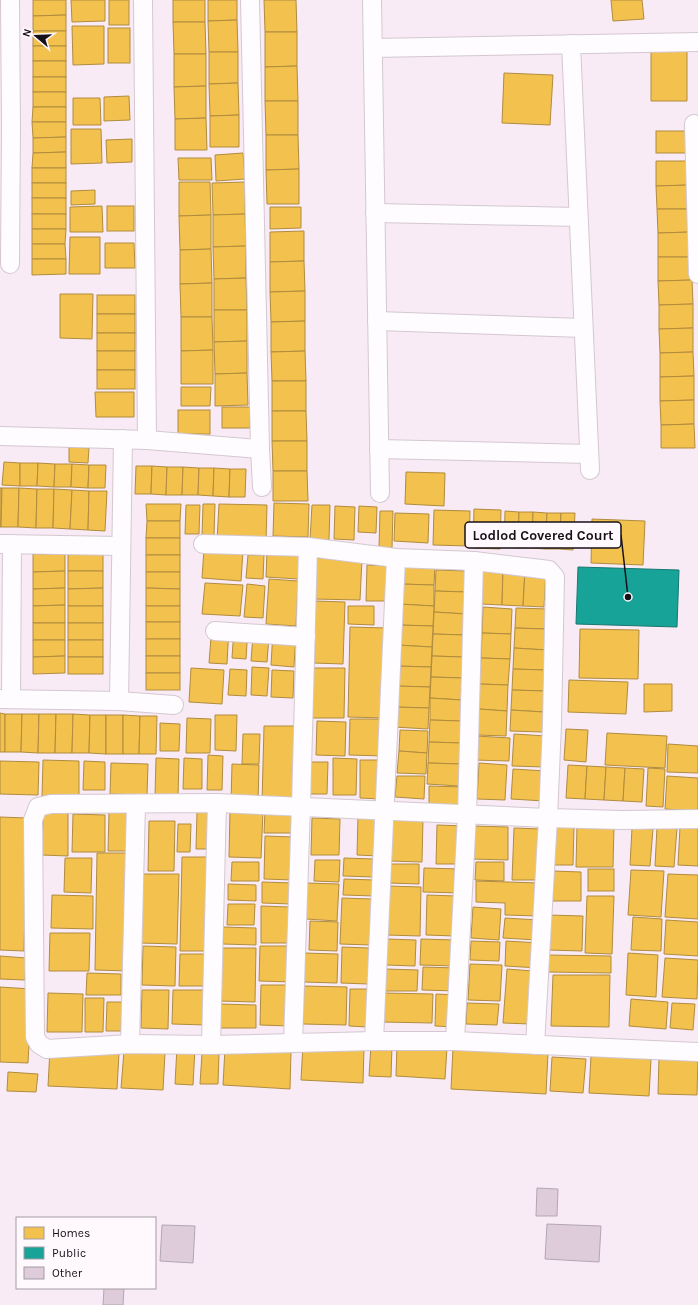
<svg xmlns="http://www.w3.org/2000/svg" width="698" height="1305" viewBox="0 0 698 1305" font-family="Karla,sans-serif">
  <rect width="100%" height="100%" fill="#f9ebf6"/>
  <!-- homes -->
  <g fill="#f2c14e" stroke="#b18c3e">
    <polygon points="33,0 66,0 66,15 33,16"/>
    <polygon points="71,0 105,0 105,21 72,22"/>
    <rect x="109" y="0" width="20" height="25"/>
    <rect x="173" y="0" width="32" height="22"/>
    <polygon points="208,0 237,0 237,20 208,21"/>
    <polygon points="264,0 296,0 297,32 265,32"/>
    <polygon points="611,0 642,0 644,19 613,21"/>
    <polygon points="66,15 66,31 33,31 33,16"/>
    <polygon points="237,20 238,52 209,52 208,21"/>
    <polygon points="173,22 205,22 206,54 174,54"/>
    <polygon points="72,26 104,26 104,64 73,65"/>
    <rect x="108" y="28" width="22" height="35"/>
    <rect x="33" y="31" width="33" height="15"/>
    <polygon points="265,32 297,32 297,66 265,67"/>
    <rect x="33" y="46" width="33" height="15"/>
    <polygon points="687,50 687,101 651,101 651,51"/>
    <polygon points="209,52 238,52 238,83 209,84"/>
    <polygon points="174,54 206,54 206,86 174,87"/>
    <rect x="33" y="61" width="33" height="16"/>
    <polygon points="297,66 298,101 265,101 265,67"/>
    <polygon points="504,73 553,75 550,125 502,123"/>
    <rect x="33" y="77" width="33" height="15"/>
    <polygon points="238,83 239,115 210,116 209,84"/>
    <polygon points="206,86 206,118 175,119 174,87"/>
    <rect x="33" y="92" width="33" height="15"/>
    <polygon points="129,96 130,120 104,121 104,97"/>
    <polygon points="73,98 100,98 101,125 73,125"/>
    <polygon points="265,101 298,101 298,135 266,135"/>
    <polygon points="33,107 66,107 66,122 32,122"/>
    <polygon points="239,115 239,147 210,147 210,116"/>
    <polygon points="206,118 207,150 175,150 175,119"/>
    <polygon points="32,122 66,122 66,137 33,138"/>
    <polygon points="71,129 101,129 102,163 71,164"/>
    <rect x="656" y="131" width="32" height="22"/>
    <polygon points="266,135 298,135 299,169 266,170"/>
    <polygon points="66,137 66,152 33,153 33,138"/>
    <polygon points="132,139 132,162 107,163 106,140"/>
    <polygon points="66,152 66,168 32,168 33,153"/>
    <polygon points="243,153 245,179 216,181 215,155"/>
    <polygon points="178,158 211,158 212,180 179,180"/>
    <polygon points="656,161 690,161 690,185 656,186"/>
    <rect x="32" y="168" width="34" height="15"/>
    <polygon points="299,169 299,204 267,204 266,170"/>
    <polygon points="179,182 210,182 211,215 179,216"/>
    <polygon points="245,182 245,214 213,215 212,183"/>
    <rect x="32" y="183" width="34" height="15"/>
    <polygon points="690,185 691,209 657,209 656,186"/>
    <polygon points="95,190 95,204 71,205 71,191"/>
    <rect x="32" y="198" width="34" height="16"/>
    <polygon points="102,206 103,232 70,232 70,207"/>
    <rect x="107" y="206" width="27" height="25"/>
    <polygon points="270,207 301,207 301,228 270,229"/>
    <polygon points="657,209 691,209 691,232 658,233"/>
    <rect x="32" y="214" width="34" height="15"/>
    <polygon points="245,214 246,246 213,247 213,215"/>
    <polygon points="211,215 211,249 180,250 179,216"/>
    <polygon points="32,229 66,229 65,244 32,244"/>
    <polygon points="304,231 304,261 270,262 270,232"/>
    <polygon points="691,232 692,257 658,257 658,233"/>
    <polygon points="70,237 100,237 100,274 69,274"/>
    <polygon points="105,243 134,243 135,268 105,268"/>
    <polygon points="32,244 65,244 66,259 32,259"/>
    <polygon points="246,246 246,278 214,279 213,247"/>
    <polygon points="211,249 212,283 180,284 180,250"/>
    <polygon points="658,257 692,257 692,280 658,281"/>
    <polygon points="32,259 66,259 66,274 32,275"/>
    <polygon points="304,261 305,291 270,292 270,262"/>
    <polygon points="246,278 247,310 214,310 214,279"/>
    <polygon points="692,280 693,304 659,305 658,281"/>
    <polygon points="212,283 212,317 181,317 180,284"/>
    <polygon points="305,291 305,321 271,322 270,292"/>
    <polygon points="60,294 93,294 92,339 60,338"/>
    <rect x="97" y="295" width="38" height="19"/>
    <polygon points="693,304 693,328 659,329 659,305"/>
    <polygon points="214,310 247,310 247,341 214,342"/>
    <rect x="97" y="314" width="38" height="19"/>
    <polygon points="181,317 212,317 213,350 181,351"/>
    <polygon points="305,321 305,351 271,352 271,322"/>
    <polygon points="693,328 693,352 660,353 659,329"/>
    <rect x="97" y="333" width="38" height="18"/>
    <polygon points="247,341 247,373 215,374 214,342"/>
    <polygon points="213,350 213,384 181,384 181,351"/>
    <rect x="97" y="351" width="38" height="19"/>
    <polygon points="305,351 306,381 272,381 271,352"/>
    <polygon points="693,352 694,376 660,377 660,353"/>
    <rect x="97" y="370" width="38" height="19"/>
    <polygon points="247,373 248,405 215,406 215,374"/>
    <polygon points="694,376 694,400 660,401 660,377"/>
    <rect x="272" y="381" width="34" height="30"/>
    <polygon points="181,387 211,387 210,406 181,406"/>
    <polygon points="95,392 134,392 134,417 96,417"/>
    <polygon points="694,400 694,424 661,425 660,401"/>
    <rect x="222" y="407" width="28" height="21"/>
    <rect x="178" y="410" width="32" height="24"/>
    <polygon points="272,411 306,411 307,441 272,441"/>
    <polygon points="694,424 695,448 661,448 661,425"/>
    <polygon points="272,441 307,441 307,471 273,471"/>
    <polygon points="69,447 89,448 88,463 69,462"/>
    <polygon points="4,462 20,463 20,486 2,485"/>
    <polygon points="20,463 38,463 37,486 20,486"/>
    <polygon points="38,463 55,464 54,487 37,486"/>
    <polygon points="55,464 72,464 71,487 54,487"/>
    <polygon points="72,464 89,465 88,488 71,487"/>
    <polygon points="89,465 106,465 105,488 88,488"/>
    <polygon points="136,466 152,466 151,494 135,494"/>
    <polygon points="152,466 167,467 166,495 151,494"/>
    <polygon points="167,467 183,467 182,495 166,495"/>
    <polygon points="183,467 199,468 198,495 182,495"/>
    <polygon points="199,468 214,468 213,496 198,495"/>
    <polygon points="214,468 230,469 229,497 213,496"/>
    <polygon points="230,469 246,469 245,497 229,497"/>
    <polygon points="273,471 307,471 308,501 273,501"/>
    <polygon points="406,472 445,473 444,506 405,504"/>
    <polygon points="0,488 2,488 1,527 0,527"/>
    <polygon points="2,488 19,488 18,527 1,527"/>
    <polygon points="19,488 37,489 36,528 18,527"/>
    <polygon points="37,489 54,489 53,528 36,528"/>
    <polygon points="54,489 72,490 70,529 53,528"/>
    <polygon points="72,490 89,491 88,530 70,529"/>
    <polygon points="89,491 107,491 105,531 88,530"/>
    <polygon points="274,503 309,504 308,537 273,536"/>
    <polygon points="146,504 181,504 180,521 147,521"/>
    <polygon points="203,504 215,504 214,536 202,536"/>
    <polygon points="219,504 267,505 266,542 217,541"/>
    <polygon points="186,505 200,505 199,534 185,534"/>
    <polygon points="312,505 330,505 329,540 310,540"/>
    <polygon points="335,506 355,507 354,540 334,539"/>
    <polygon points="359,506 377,507 376,533 358,532"/>
    <polygon points="474,509 501,510 500,549 473,548"/>
    <polygon points="434,510 470,511 469,546 433,545"/>
    <polygon points="380,511 393,511 392,548 379,548"/>
    <polygon points="505,511 519,512 518,548 504,547"/>
    <polygon points="519,512 533,512 532,548 518,548"/>
    <polygon points="533,512 547,513 545,549 532,548"/>
    <polygon points="395,513 429,514 428,543 394,541"/>
    <polygon points="547,513 561,513 559,549 545,549"/>
    <polygon points="561,513 575,513 573,550 559,549"/>
    <polygon points="592,519 645,521 643,565 591,563"/>
    <polygon points="147,521 180,521 180,538 146,538"/>
    <rect x="146" y="538" width="34" height="17"/>
    <polygon points="204,549 243,551 241,581 202,578"/>
    <polygon points="267,551 300,553 298,579 266,577"/>
    <polygon points="33,554 65,554 65,571 33,572"/>
    <rect x="68" y="554" width="35" height="17"/>
    <rect x="146" y="555" width="34" height="17"/>
    <polygon points="248,555 264,555 263,579 246,578"/>
    <polygon points="315,558 362,559 360,600 314,599"/>
    <polygon points="401,563 435,565 434,585 400,584"/>
    <polygon points="367,565 392,566 391,601 366,601"/>
    <polygon points="482,568 503,569 502,605 481,604"/>
    <polygon points="503,569 525,570 523,606 502,605"/>
    <polygon points="436,570 468,571 467,592 435,591"/>
    <polygon points="525,570 546,570 544,607 523,606"/>
    <polygon points="65,571 65,588 33,589 33,572"/>
    <polygon points="68,571 103,571 103,588 68,589"/>
    <polygon points="146,572 180,572 180,589 146,588"/>
    <polygon points="269,579 298,581 296,626 266,624"/>
    <polygon points="205,583 243,585 240,616 202,614"/>
    <polygon points="247,584 265,586 263,618 244,617"/>
    <polygon points="400,584 434,585 434,606 399,604"/>
    <polygon points="65,588 65,605 33,606 33,589"/>
    <polygon points="103,588 103,606 68,606 68,589"/>
    <polygon points="146,588 180,589 180,606 146,606"/>
    <polygon points="435,591 467,592 466,614 434,612"/>
    <polygon points="315,601 345,602 343,664 313,663"/>
    <polygon points="399,604 434,606 433,626 398,625"/>
    <polygon points="65,605 65,623 33,623 33,606"/>
    <rect x="68" y="606" width="35" height="17"/>
    <rect x="146" y="606" width="34" height="16"/>
    <polygon points="348,606 374,606 374,625 348,624"/>
    <polygon points="483,607 512,609 511,634 482,633"/>
    <polygon points="516,608 548,609 547,629 515,628"/>
    <polygon points="434,612 466,614 466,635 433,634"/>
    <rect x="146" y="622" width="34" height="17"/>
    <rect x="33" y="623" width="32" height="17"/>
    <rect x="68" y="623" width="35" height="17"/>
    <polygon points="212,625 229,626 227,664 209,663"/>
    <polygon points="398,625 433,626 432,647 397,645"/>
    <polygon points="350,627 387,628 385,718 348,717"/>
    <polygon points="234,628 248,628 246,659 232,658"/>
    <polygon points="515,628 547,629 547,650 514,648"/>
    <polygon points="580,629 639,630 638,679 579,678"/>
    <polygon points="273,631 296,632 294,667 271,665"/>
    <polygon points="482,633 511,634 510,659 481,658"/>
    <polygon points="433,634 466,635 464,657 432,656"/>
    <polygon points="253,635 269,636 267,662 251,661"/>
    <rect x="146" y="639" width="34" height="17"/>
    <polygon points="33,640 65,640 65,656 33,657"/>
    <rect x="68" y="640" width="35" height="17"/>
    <polygon points="397,645 432,647 431,667 396,666"/>
    <polygon points="514,648 547,650 546,670 513,669"/>
    <polygon points="65,656 65,673 33,674 33,657"/>
    <rect x="146" y="656" width="34" height="17"/>
    <polygon points="432,656 464,657 463,678 431,677"/>
    <rect x="68" y="657" width="35" height="17"/>
    <polygon points="481,658 510,659 508,685 479,684"/>
    <polygon points="396,666 431,667 430,687 396,686"/>
    <polygon points="252,667 269,668 267,696 251,695"/>
    <polygon points="191,668 224,670 222,704 189,702"/>
    <polygon points="313,668 345,668 344,718 312,718"/>
    <polygon points="230,669 247,670 246,696 228,695"/>
    <polygon points="513,669 546,670 545,691 512,690"/>
    <polygon points="272,670 294,671 293,698 271,697"/>
    <rect x="146" y="673" width="34" height="17"/>
    <polygon points="431,677 463,678 462,700 430,698"/>
    <polygon points="569,680 628,682 626,714 568,712"/>
    <polygon points="479,684 508,685 507,711 479,709"/>
    <polygon points="644,684 672,684 672,711 644,712"/>
    <polygon points="396,686 430,687 429,708 395,707"/>
    <polygon points="512,690 545,691 544,712 511,710"/>
    <polygon points="430,698 462,700 462,721 430,720"/>
    <polygon points="395,707 429,708 428,729 394,727"/>
    <polygon points="479,709 507,711 506,736 477,735"/>
    <polygon points="511,710 544,712 543,732 510,731"/>
    <polygon points="0,713 5,714 5,752 0,752"/>
    <polygon points="5,714 22,714 21,752 5,752"/>
    <polygon points="22,714 39,714 38,753 21,752"/>
    <polygon points="39,714 56,714 55,753 38,753"/>
    <polygon points="56,714 73,714 72,753 55,753"/>
    <polygon points="73,714 90,715 89,753 72,753"/>
    <polygon points="90,715 106,715 106,754 89,753"/>
    <rect x="106" y="715" width="17" height="39"/>
    <polygon points="123,715 140,716 139,754 123,754"/>
    <polygon points="215,715 237,715 236,751 215,750"/>
    <polygon points="140,716 157,716 156,754 139,754"/>
    <polygon points="187,718 211,719 210,753 186,753"/>
    <polygon points="350,719 385,719 384,756 349,755"/>
    <polygon points="430,720 462,721 461,743 429,742"/>
    <polygon points="317,721 346,722 345,756 316,755"/>
    <polygon points="160,723 180,724 179,751 160,751"/>
    <polygon points="264,726 297,726 295,804 262,803"/>
    <polygon points="566,729 588,730 586,762 564,760"/>
    <polygon points="400,730 428,731 427,753 399,751"/>
    <polygon points="607,733 667,736 665,768 605,765"/>
    <polygon points="243,734 260,734 259,764 242,764"/>
    <polygon points="514,734 546,736 544,767 512,766"/>
    <polygon points="476,736 510,738 509,761 474,760"/>
    <polygon points="429,742 461,743 460,764 428,763"/>
    <polygon points="668,744 698,746 698,773 667,772"/>
    <polygon points="399,751 427,753 426,774 397,773"/>
    <polygon points="208,755 223,756 222,790 207,790"/>
    <polygon points="156,758 179,759 178,797 155,796"/>
    <polygon points="184,758 202,759 202,789 183,789"/>
    <polygon points="333,758 357,759 356,795 333,795"/>
    <polygon points="43,760 79,761 79,798 42,797"/>
    <polygon points="360,760 381,760 380,799 360,798"/>
    <polygon points="0,761 39,762 38,795 0,794"/>
    <polygon points="84,761 105,762 105,790 83,790"/>
    <polygon points="307,762 328,762 327,794 306,794"/>
    <polygon points="111,763 148,764 147,795 110,794"/>
    <polygon points="428,763 460,764 459,786 427,784"/>
    <polygon points="479,763 507,765 505,800 477,799"/>
    <polygon points="232,764 259,765 258,803 231,802"/>
    <polygon points="568,765 587,766 585,799 566,798"/>
    <polygon points="587,766 606,767 604,800 585,799"/>
    <polygon points="606,767 625,768 623,801 604,800"/>
    <polygon points="625,768 644,769 642,802 623,801"/>
    <polygon points="648,768 665,769 663,807 646,806"/>
    <polygon points="513,769 546,771 544,801 511,799"/>
    <polygon points="397,776 425,776 424,799 395,797"/>
    <polygon points="667,776 698,778 698,811 665,809"/>
    <polygon points="429,786 464,787 463,808 429,807"/>
    <polygon points="230,810 263,811 261,858 229,857"/>
    <polygon points="265,811 294,812 294,833 264,833"/>
    <polygon points="43,812 68,812 68,856 42,855"/>
    <polygon points="109,812 132,813 132,851 108,851"/>
    <polygon points="197,812 215,812 214,849 196,849"/>
    <polygon points="73,814 105,815 105,852 72,852"/>
    <polygon points="0,817 27,818 24,951 0,950"/>
    <polygon points="358,817 379,818 378,856 357,855"/>
    <polygon points="312,818 340,819 339,855 311,855"/>
    <polygon points="391,818 423,819 422,862 390,861"/>
    <polygon points="149,821 175,821 174,871 148,871"/>
    <polygon points="178,824 191,824 190,852 177,852"/>
    <polygon points="437,825 465,826 464,864 436,864"/>
    <polygon points="577,825 614,826 613,867 576,867"/>
    <polygon points="473,826 508,827 508,860 472,859"/>
    <polygon points="554,827 574,827 573,865 553,865"/>
    <polygon points="657,827 677,828 674,867 655,866"/>
    <polygon points="680,827 698,828 698,866 678,865"/>
    <polygon points="514,828 543,829 541,880 512,880"/>
    <polygon points="632,828 653,829 650,866 630,865"/>
    <polygon points="265,836 294,837 293,880 264,879"/>
    <polygon points="97,853 131,853 129,971 95,970"/>
    <polygon points="182,857 212,857 210,951 180,951"/>
    <polygon points="65,858 92,858 91,893 64,892"/>
    <polygon points="344,858 374,859 374,877 343,876"/>
    <polygon points="315,860 340,860 339,882 314,881"/>
    <polygon points="232,862 259,862 259,881 231,881"/>
    <polygon points="476,862 504,862 504,881 475,880"/>
    <polygon points="389,864 419,864 419,884 388,883"/>
    <polygon points="424,868 461,869 460,893 423,892"/>
    <rect x="588" y="869" width="26" height="22"/>
    <polygon points="631,870 664,871 661,917 628,915"/>
    <polygon points="553,871 581,872 581,901 552,901"/>
    <polygon points="142,874 179,874 177,944 140,943"/>
    <polygon points="668,874 698,875 698,919 665,917"/>
    <polygon points="344,879 375,880 375,896 343,895"/>
    <polygon points="476,881 539,883 538,916 505,915 505,903 476,902"/>
    <polygon points="262,882 293,883 292,904 262,903"/>
    <polygon points="307,883 339,884 337,921 306,919"/>
    <polygon points="228,884 256,885 256,901 228,900"/>
    <polygon points="389,886 421,887 420,936 387,935"/>
    <polygon points="52,895 93,896 93,929 51,928"/>
    <polygon points="427,895 457,896 455,936 426,935"/>
    <polygon points="587,896 614,896 612,954 585,953"/>
    <polygon points="342,898 372,899 371,945 340,944"/>
    <polygon points="228,904 255,904 254,925 227,925"/>
    <polygon points="261,906 290,907 288,943 261,943"/>
    <polygon points="473,907 501,909 499,940 471,938"/>
    <polygon points="548,915 583,916 582,951 548,950"/>
    <polygon points="633,917 662,919 661,951 631,950"/>
    <polygon points="505,918 538,920 537,940 503,938"/>
    <polygon points="666,920 698,922 698,956 664,954"/>
    <polygon points="310,921 338,922 337,951 309,950"/>
    <polygon points="223,927 256,928 256,945 223,944"/>
    <polygon points="50,933 90,933 89,971 49,971"/>
    <polygon points="387,939 416,940 415,966 386,965"/>
    <polygon points="421,939 456,940 455,966 420,965"/>
    <polygon points="471,941 500,942 499,961 470,960"/>
    <polygon points="506,941 540,943 539,968 505,966"/>
    <polygon points="143,946 176,947 175,986 142,985"/>
    <polygon points="260,946 293,946 292,982 259,981"/>
    <polygon points="342,947 369,948 368,984 341,983"/>
    <polygon points="220,948 256,948 255,1002 219,1001"/>
    <polygon points="304,953 338,954 337,983 303,982"/>
    <polygon points="628,953 658,955 656,997 626,995"/>
    <polygon points="180,954 209,954 208,986 179,986"/>
    <polygon points="548,955 611,956 611,973 548,972"/>
    <polygon points="0,956 26,958 25,980 0,979"/>
    <polygon points="665,958 698,960 697,999 662,997"/>
    <polygon points="470,964 502,965 500,1001 468,1000"/>
    <polygon points="423,967 457,968 457,991 422,990"/>
    <polygon points="385,969 418,970 417,991 384,991"/>
    <polygon points="507,969 533,971 530,1024 503,1023"/>
    <polygon points="87,973 121,974 121,995 86,995"/>
    <polygon points="553,975 610,975 609,1027 551,1026"/>
    <polygon points="261,985 290,985 289,1026 260,1025"/>
    <polygon points="304,986 347,987 346,1025 303,1024"/>
    <polygon points="0,987 32,989 28,1063 0,1062"/>
    <polygon points="350,989 369,989 368,1027 349,1026"/>
    <polygon points="142,990 169,990 168,1029 141,1028"/>
    <polygon points="173,990 207,990 206,1025 172,1024"/>
    <polygon points="48,993 83,994 82,1032 47,1032"/>
    <polygon points="384,993 433,994 432,1023 383,1022"/>
    <polygon points="436,994 456,995 455,1027 435,1026"/>
    <polygon points="85,998 104,998 103,1032 85,1032"/>
    <polygon points="631,999 668,1002 666,1029 629,1026"/>
    <polygon points="107,1002 122,1002 121,1031 106,1031"/>
    <polygon points="467,1003 499,1004 497,1025 466,1024"/>
    <polygon points="672,1003 695,1004 693,1030 670,1028"/>
    <polygon points="220,1004 256,1005 256,1028 220,1028"/>
    <polygon points="303,1044 364,1048 363,1083 301,1080"/>
    <polygon points="371,1045 392,1046 391,1077 369,1076"/>
    <polygon points="397,1045 447,1047 445,1079 396,1076"/>
    <polygon points="177,1047 195,1048 193,1085 175,1084"/>
    <polygon points="225,1048 291,1051 290,1089 223,1085"/>
    <polygon points="453,1048 548,1053 546,1094 451,1089"/>
    <polygon points="50,1049 119,1053 117,1089 48,1086"/>
    <polygon points="124,1051 165,1053 163,1090 121,1088"/>
    <polygon points="202,1053 219,1054 218,1084 200,1084"/>
    <polygon points="591,1056 651,1059 649,1096 589,1093"/>
    <polygon points="552,1057 586,1059 583,1093 550,1091"/>
    <polygon points="659,1057 698,1057 697,1095 658,1094"/>
    <polygon points="8,1072 38,1074 36,1092 7,1091"/>
  </g>
  <!-- public -->
  <polygon fill="#17a398" stroke="#177771" points="578,567 679,570 677,627 576,624"/>
  <!-- building -->
  <g fill="#deccda" stroke="#b2a7b0">
    <polygon points="537,1188 558,1189 557,1216 536,1216"/>
    <polygon points="547,1224 601,1226 599,1262 545,1259"/>
    <polygon points="162,1225 195,1226 193,1263 160,1261"/>
    <polygon points="104,1288 124,1288 123,1305 103,1305"/>
  </g>
  <g fill="none" stroke-linecap="round" stroke-linejoin="round">
    <!-- street casing -->
    <g stroke="#d3c8d1" stroke-width="20">
      <g id="street">
        <polyline points="10,0 11,127 10,264"/>
        <polyline points="143,0 147,440"/>
        <polyline points="250,0 260,449 262,487"/>
        <polyline points="372,0 380,493"/>
        <polyline points="571,44 590,470"/>
        <polyline points="373,48 698,42"/>
        <polyline points="694,124 698,274"/>
        <polyline points="375,213 578,217"/>
        <polyline points="377,321 583,328"/>
        <polyline points="0,436 147,440 260,449"/>
        <polyline points="379,449 589,454"/>
        <polyline points="1,544 121,546"/>
        <polyline points="203,544 308,547 396,558 474,561 541,569 549,570 555,577 552,724 548,818 535,1045"/>
        <polyline points="215,631 306,637"/>
        <polyline points="0,699 119,701 174,705"/>
        <polyline points="11,699 12,544"/>
        <polyline points="119,701 123,439"/>
        <polyline points="698,819 622,820 548,818 217,803 51,804 38,807 33,820 35,1037 39,1044 47,1049 130,1044 211,1045 374,1041 455,1041 698,1052"/>
        <polyline points="374,1041 396,558"/>
        <polyline points="455,1041 467,815 474,561"/>
        <polyline points="293,1043 301,806 308,547"/>
        <polyline points="130,1044 136,804"/>
        <polyline points="211,1045 217,803"/>
      </g>
    </g>
    <!-- street -->
    <use href="#street" stroke="#fefcfe" stroke-width="18"/>
  </g>
  <!-- callouts -->
  <path fill="none" stroke="#181017" stroke-width="1.5" d="M628 597L621 535"/>
  <circle fill="#181017" stroke="#fff9fe" stroke-width="1.5" cx="628" cy="597" r="4"/>
  <rect fill="#fff9fe" stroke="#181017" stroke-width="1.5" x="465" y="522" width="156" height="26" rx="4"/>
  <g font-size="14" text-anchor="middle" font-weight="bold" fill="#181017">
    <text x="543" y="540">Lodlod Covered Court</text>
  </g>
  <!-- legend -->
  <rect x="16" y="1217" width="140" height="72" fill="#fff9fe" stroke="#a39ca2"/>
  <rect x="24" y="1227" width="20" height="12" fill="#f2c14e" stroke="#a39ca2"/>
  <text x="52" y="1237" font-size="12" fill="#181017">Homes</text>
  <rect x="24" y="1247" width="20" height="12" fill="#17a398" stroke="#a39ca2"/>
  <text x="52" y="1257" font-size="12" fill="#181017">Public</text>
  <rect x="24" y="1267" width="20" height="12" fill="#deccda" stroke="#a39ca2"/>
  <text x="52" y="1277" font-size="12" fill="#181017">Other</text>
  <!-- north arrow -->
  <g transform="translate(36 36) rotate(289)" stroke="#fff9fe" stroke-width="3" paint-order="stroke">
  <path d="M0-3L7 15L0 10L-7 15Z" fill="#181017"/>
  <text y="-6" font-size="11" font-weight="bold" text-anchor="middle" fill="#181017">N</text>
  </g>
</svg>
